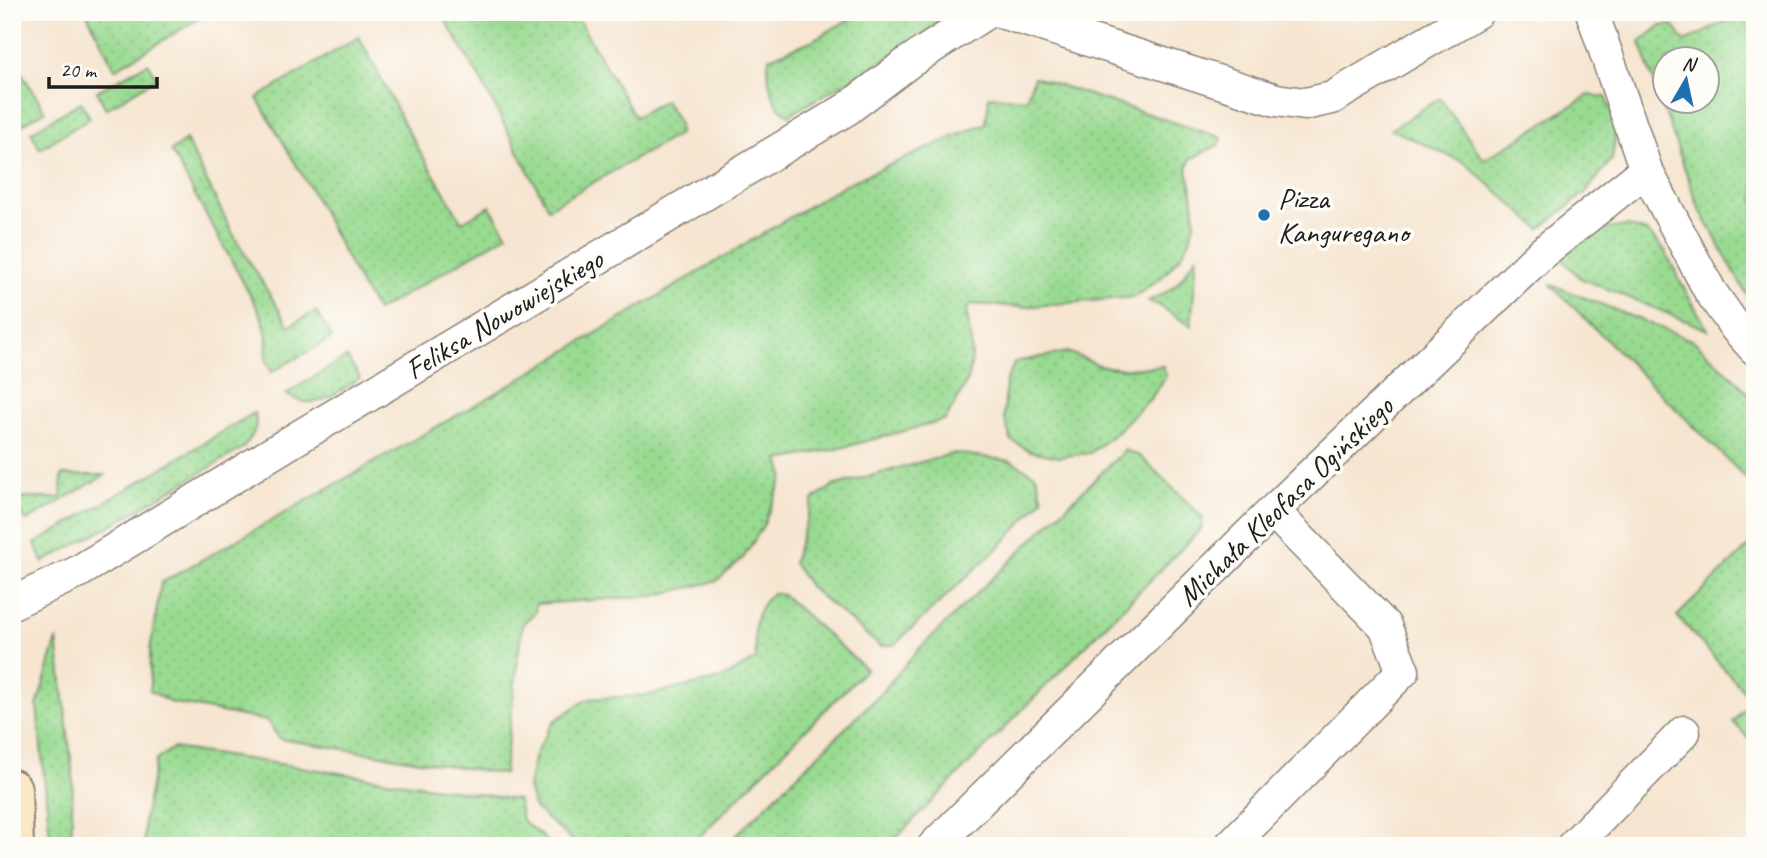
<svg xmlns="http://www.w3.org/2000/svg" width="1767" height="858" viewBox="0 0 1767 858" font-family="Caveat,sans-serif">
  <defs>
    <pattern id="grass-dots" width="8" height="8" patternUnits="userSpaceOnUse" patternTransform="scale(1.75)"><rect width="8" height="8" fill="#99da91"/><path d="M2 2h.1M6 6h.1" fill="none" stroke="#83ba7c" stroke-width="1.8" stroke-linecap="round"/></pattern>
  </defs>
  <rect width="100%" height="100%" fill="#fdfcf7"/>
  <filter id="ink" filterUnits="userSpaceOnUse"><feTurbulence type="fractalNoise" baseFrequency=".0143" numOctaves="2"/><feDisplacementMap in="SourceGraphic" scale="14" xChannelSelector="R" yChannelSelector="G"/><feConvolveMatrix kernelMatrix="1 2 1 2 8 2 1 2 1" color-interpolation-filters="sRGB"/></filter>
  <filter id="wash" filterUnits="userSpaceOnUse"><feTurbulence type="fractalNoise" baseFrequency=".00686" numOctaves="4" result="noise"/><feDisplacementMap in="SourceGraphic" scale="28" xChannelSelector="R" yChannelSelector="G"/><feGaussianBlur stdDeviation="1.57" result="paint"/><feColorMatrix in="noise" values="0 0 0 0 0 0 0 0 0 0 0 0 0 0 0 0 0 1.4 0 .05"/><feComposite in="paint" operator="in"/></filter>
  <g filter="url(#wash)">
    <rect width="100%" height="100%" fill="#f6e5d0"/>
    <!-- grass -->
    <g fill="url(#grass-dots)" stroke="#5a7b56" stroke-width="2" fill-rule="evenodd">
      <polygon points="86,12 210,12 115,69"/>
      <polygon points="441,12 574,12 635,117 665,100 679,124 679,134 548,208 484,86"/>
      <path d="M 862,12 L 952,12 L 908,46 L 789,115 C 786,113 782,111 780,108 C 770,98 766,71 769,58 L 811,41 Z"/>
      <path d="M 1744,12 L 1755,12 L 1755,306 L 1746,294 L 1698,206 L 1640,42 L 1660,26 L 1673,25 L 1685,42 ZM 1666,60 L 1708,60 L 1708,102 L 1666,102 Z"/>
      <polygon points="359,37 408,131 462,222 490,206 507,235 377,311 360,284 311,190 257,98"/>
      <polygon points="12,57 45,111 12,131"/>
      <polygon points="148,63 157,78 106,109 97,91"/>
      <path d="M 1034,77 L 1222,138 L 1220,144 L 1190,159 L 1187,171 L 1191,184 L 1195,220 L 1190,240 L 1181,256 L 1161,278 L 1134,297 L 1023,307 L 971,304 L 966,311 C 970,331 974,351 970,371 C 968,385 952,408 945,420 L 837,449 L 779,460 L 784,475 L 764,524 L 744,557 L 717,581 L 653,596 L 536,604 L 535,612 L 522,625 L 504,774 L 280,739 L 267,721 L 170,702 L 150,691 L 150,651 L 161,583 L 491,396 L 846,184 L 986,123 L 989,96 L 1026,99 Z"/>
      <polygon points="1589,95 1606,97 1617,124 1612,159 1586,192 1540,229 1465,163 1391,129 1440,98 1484,160"/>
      <polygon points="81,102 90,118 40,149 31,132"/>
      <path d="M 186,140 L 234,236 L 289,326 L 316,311 L 332,338 L 272,372 C 262,356 267,356 267,339 C 267,329 263,320 259,311 L 171,151 Z"/>
      <path d="M 1627,226 L 1647,232 L 1664,249 L 1687,294 L 1708,330 L 1580,278 L 1560,257 C 1586,234 1593,230 1627,226 Z"/>
      <path d="M 1197,256 L 1191,326 L 1156,304 L 1148,301 C 1176,290 1180,281 1197,256 Z"/>
      <polygon points="1550,284 1694,341 1735,379 1755,401 1755,487"/>
      <polygon points="1068,352 1101,366 1125,369 1163,366 1166,376 1151,398 1112,436 1090,453 1059,457 1030,451 1011,440 1004,417 1006,381 1015,362"/>
      <path d="M 347,357 L 360,378 C 336,394 314,414 286,394 Z"/>
      <path d="M 254,413 C 260,427 251,438 243,448 L 110,526 L 43,562 L 35,544 Z"/>
      <polygon points="1125,450 1140,456 1203,518 1202,528 888,846 725,846 881,693 918,650"/>
      <polygon points="955,453 1011,461 1036,475 1043,499 1005,541 894,645 880,646 810,587 793,563 813,500 833,486"/>
      <path d="M 62,475 L 105,475 L 32,518 L 27,521 C 18,516 18,507 19,498 L 61,498 Z"/>
      <polygon points="1755,540 1755,745 1733,722 1752,700 1677,616"/>
      <path d="M 772,593 L 783,595 L 866,669 L 690,846 L 579,846 L 534,808 L 528,787 L 535,754 L 554,721 L 588,699 L 647,695 L 721,679 L 756,659 C 755,629 750,617 772,593 Z"/>
      <polygon points="57,639 73,776 71,846 51,846 37,706"/>
      <polygon points="173,748 518,800 522,820 553,846 144,846 144,820 156,760"/>
    </g>
  </g>
  <g filter="url(#ink)">
    <g fill="none" stroke-linecap="round" stroke-linejoin="round">
      <!-- minor casing -->
      <g stroke="#898076" stroke-width="35">
        <g id="minor">
          <polyline points="1001,12 1276,100 1305,104 1332,98 1477,12"/>
          <polyline points="1592,12 1646,170 1710,291 1736,328 1755,349"/>
          <polyline points="12,603 78,572 297,438 847,109 909,62 987,12"/>
          <polyline points="934,846 1273,511 1542,253 1646,170"/>
          <polyline points="1230,846 1403,671 1385,626 1273,511"/>
          <polyline points="1573,846 1684,732"/>
        </g>
      </g>
      <!-- secondary casing -->
      <g stroke="#898076" stroke-width="42">
        <polyline id="secondary" points="12,789 14,846"/>
      </g>
      <!-- minor -->
      <use href="#minor" stroke="#fff" stroke-width="32"/>
      <!-- secondary -->
      <use href="#secondary" stroke="#fae7c3" stroke-width="38"/>
    </g>
  </g>
  <!-- markers -->
  <circle fill="#1f6fb2" stroke="#fdfcf7" stroke-width="2.5" cx="1264" cy="215" r="7"/>
  <g text-anchor="middle" stroke-width="7" stroke-linejoin="round" paint-order="stroke">
    <!-- poi labels -->
    <g font-size="30" fill="#1c1c1c" stroke="#fdfcf7" text-anchor="start">
      <text x="1278" y="208">Pizza<tspan x="1278" dy="34">Kanguregano</tspan></text>
    </g>
    <!-- street labels -->
    <g font-size="30" fill="#1c1c1c" stroke="#fdfcf7">
      <text transform="translate(504 314) rotate(-31)" y="10">Feliksa Nowowiejskiego</text>
      <text transform="translate(1285 501) rotate(-44)" y="10">Michała Kleofasa Ogińskiego</text>
    </g>
  </g>
  <!-- margin -->
  <rect width="1767" height="858" fill="none" stroke="#fdfcf7" stroke-width="42"/>
  <!-- north arrow -->
  <g transform="translate(1686 80) rotate(9)"><circle r="33" fill="#fdfcf7" stroke="#a3a29f" stroke-width="2"/>
  <path d="M0-5L12 26L0 18L-12 26Z" fill="#1f6fb2"/>
  <text y="-10" font-size="19" font-weight="bold" text-anchor="middle" fill="#1c1c1c">N</text>
  </g>
  <!-- scale -->
  <path d="M49 77v10h108v-10" fill="none" stroke="#1c1c1c" stroke-width="3.5"/>
  <text x="60" y="77" font-size="21" fill="#1c1c1c" stroke="#fdfcf7" stroke-width="5" paint-order="stroke">20 m</text>
</svg>
